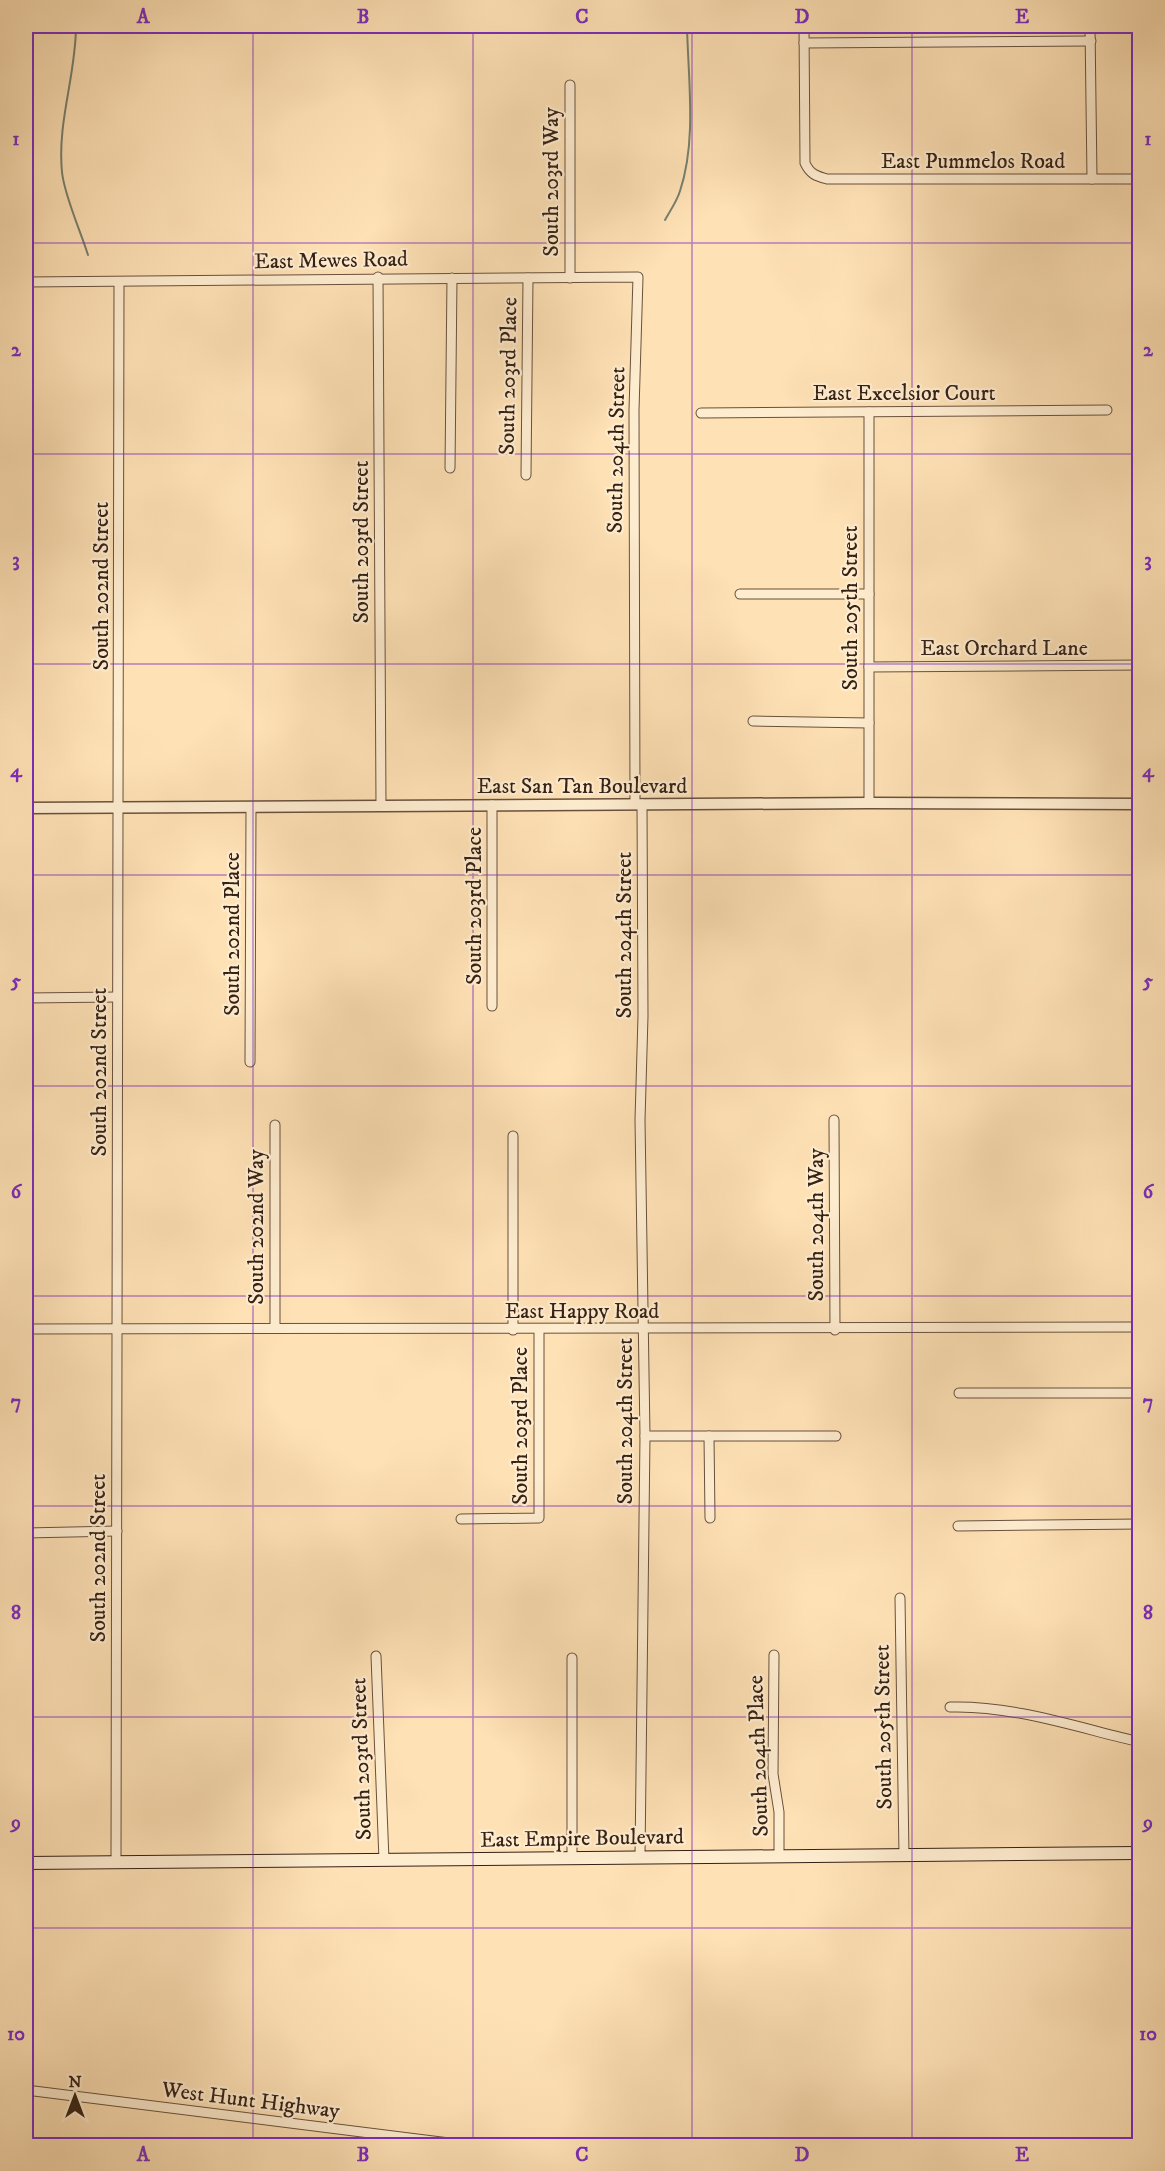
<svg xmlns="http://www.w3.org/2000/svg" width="1165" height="2171" viewBox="0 0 1165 2171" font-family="'IM FELL DW Pica',serif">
  <rect width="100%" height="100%" fill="#fee1b5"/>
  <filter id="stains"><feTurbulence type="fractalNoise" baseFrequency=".00333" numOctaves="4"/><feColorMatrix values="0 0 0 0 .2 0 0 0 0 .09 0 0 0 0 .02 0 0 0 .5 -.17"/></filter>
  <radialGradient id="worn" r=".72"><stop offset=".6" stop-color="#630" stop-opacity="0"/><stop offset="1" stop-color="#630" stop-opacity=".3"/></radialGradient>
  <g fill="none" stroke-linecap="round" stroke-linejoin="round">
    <!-- stream -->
    <g stroke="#767f6f" stroke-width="2">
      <path d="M 76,26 C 76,75 57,122 62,172 C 64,195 81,232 88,255"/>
      <path d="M 665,220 C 670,211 677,201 680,191 C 697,140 688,78 687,26"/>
    </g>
    <!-- minor casing -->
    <g stroke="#68513d" stroke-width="11">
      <g id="minor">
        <path d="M 804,26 L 805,163 C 810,174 816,176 827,179 L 1140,179"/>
        <polyline points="1090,26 1092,179"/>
        <polyline points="804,43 1091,41"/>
        <polyline points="570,85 570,278"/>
        <polyline points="378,277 381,806"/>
        <polyline points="26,282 638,277 634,410 635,804"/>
        <polyline points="869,412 869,803"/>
        <polyline points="701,413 1107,410"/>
        <polyline points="450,468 452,278"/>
        <polyline points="526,475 528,278"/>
        <polyline points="740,594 869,594"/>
        <polyline points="869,667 1140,665"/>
        <polyline points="753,721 869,723"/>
        <polyline points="492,805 492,1006"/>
        <polyline points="26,998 117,997"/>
        <polyline points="250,1062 251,807"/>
        <polyline points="834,1120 835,1330"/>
        <polyline points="275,1125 275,1328"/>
        <polyline points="26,1329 1140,1327"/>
        <polyline points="513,1330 513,1136"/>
        <polyline points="959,1393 1140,1393"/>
        <polyline points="645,1436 836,1436"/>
        <polyline points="709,1436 710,1518"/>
        <polyline points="461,1519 539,1518 539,1329"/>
        <polyline points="958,1526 1140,1524"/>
        <polyline points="26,1533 117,1531"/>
        <polyline points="900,1598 904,1855"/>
        <polyline points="774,1655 773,1774 779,1812 779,1856"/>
        <polyline points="376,1656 384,1860"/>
        <path d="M 950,1707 C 1013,1705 1079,1728 1140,1742"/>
        <polyline points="640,1857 645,1436 640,1120 643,1016 642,804"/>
        <polyline points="572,1858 572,1658"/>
        <polyline points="116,1863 119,282"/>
        <polyline points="26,2090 473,2146"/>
      </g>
    </g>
    <!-- tertiary casing -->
    <g stroke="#68513d" stroke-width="13">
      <polyline id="tertiary" points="26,808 869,803 1140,804"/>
    </g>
    <!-- secondary casing -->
    <g stroke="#362115" stroke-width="14">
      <polyline id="secondary" points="26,1863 1140,1853"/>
    </g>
    <!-- minor -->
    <use href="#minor" stroke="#feeccf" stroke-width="9"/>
    <!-- tertiary -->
    <use href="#tertiary" stroke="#feeccf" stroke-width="10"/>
    <!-- secondary -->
    <use href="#secondary" stroke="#feeccf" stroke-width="12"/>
  </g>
  <!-- grid -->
  <path fill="none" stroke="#7b2cbf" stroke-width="1.5" stroke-opacity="0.55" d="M 253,26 L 253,2146M 473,26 L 473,2146M 692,26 L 692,2146M 912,26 L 912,2146M 26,243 L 1140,243M 26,454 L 1140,454M 26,664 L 1140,664M 26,875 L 1140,875M 26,1086 L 1140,1086M 26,1296 L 1140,1296M 26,1506 L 1140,1506M 26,1717 L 1140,1717M 26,1928 L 1140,1928"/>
  <g text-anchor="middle" stroke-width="4.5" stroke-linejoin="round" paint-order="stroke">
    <!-- street labels -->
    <g font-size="22" fill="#362115" stroke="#feeccf">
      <text x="973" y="168">East Pummelos Road</text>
      <text transform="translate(550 182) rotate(-90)" y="8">South 203rd Way</text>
      <text transform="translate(331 259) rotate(-1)" y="8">East Mewes Road</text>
      <text transform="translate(507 376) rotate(-89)" y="8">South 203rd Place</text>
      <text x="904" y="400">East Excelsior Court</text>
      <text transform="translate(615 450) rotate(-89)" y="8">South 204th Street</text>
      <text transform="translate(360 542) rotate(-90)" y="8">South 203rd Street</text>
      <text transform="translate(100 586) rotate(-90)" y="8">South 202nd Street</text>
      <text transform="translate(849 608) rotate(-90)" y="8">South 205th Street</text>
      <text x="1004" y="655">East Orchard Lane</text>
      <text x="582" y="793">East San Tan Boulevard</text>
      <text transform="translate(473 906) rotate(-90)" y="8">South 203rd Place</text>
      <text transform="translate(231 934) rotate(-90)" y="8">South 202nd Place</text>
      <text transform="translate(623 935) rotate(-90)" y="8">South 204th Street</text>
      <text transform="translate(98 1072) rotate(-90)" y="8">South 202nd Street</text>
      <text transform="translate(815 1225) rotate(-90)" y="8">South 204th Way</text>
      <text transform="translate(255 1227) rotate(-90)" y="8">South 202nd Way</text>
      <text x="582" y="1318">East Happy Road</text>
      <text transform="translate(624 1421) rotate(-90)" y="8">South 204th Street</text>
      <text transform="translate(519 1426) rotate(-90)" y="8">South 203rd Place</text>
      <text transform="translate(97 1558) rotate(-90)" y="8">South 202nd Street</text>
      <text transform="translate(882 1727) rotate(-91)" y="8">South 205th Street</text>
      <text transform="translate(757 1756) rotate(-92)" y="8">South 204th Place</text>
      <text transform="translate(360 1759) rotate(-92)" y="8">South 203rd Street</text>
      <text transform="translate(582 1837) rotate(-1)" y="8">East Empire Boulevard</text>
      <text transform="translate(251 2099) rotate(7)" y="8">West Hunt Highway</text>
    </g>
  </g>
  <!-- margin -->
  <rect width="1165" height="2171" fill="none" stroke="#fee1b5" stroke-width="66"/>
  <!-- north arrow -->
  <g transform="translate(75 2096)" stroke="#feeccf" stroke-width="4.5" paint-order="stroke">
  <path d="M0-4.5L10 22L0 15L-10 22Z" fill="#362115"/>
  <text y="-9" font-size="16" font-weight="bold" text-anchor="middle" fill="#362115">N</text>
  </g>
  <rect x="33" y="33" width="1099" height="2105" fill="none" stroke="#7b2cbf" stroke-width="2"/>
  <g font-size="20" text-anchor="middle" font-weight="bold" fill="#7b2cbf">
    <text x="143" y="23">A</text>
    <text x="363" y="23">B</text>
    <text x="582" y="23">C</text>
    <text x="802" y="23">D</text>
    <text x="1022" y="23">E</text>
    <text x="16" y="145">1</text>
    <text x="1148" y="145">1</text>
    <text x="16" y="356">2</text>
    <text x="1148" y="356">2</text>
    <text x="16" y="566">3</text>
    <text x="1148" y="566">3</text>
    <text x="16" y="777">4</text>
    <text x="1148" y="777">4</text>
    <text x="16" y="987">5</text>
    <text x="1148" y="987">5</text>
    <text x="16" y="1198">6</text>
    <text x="1148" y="1198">6</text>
    <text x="16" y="1408">7</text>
    <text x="1148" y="1408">7</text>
    <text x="16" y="1619">8</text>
    <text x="1148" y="1619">8</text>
    <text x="16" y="1829">9</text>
    <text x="1148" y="1829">9</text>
    <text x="16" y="2040">10</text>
    <text x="1148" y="2040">10</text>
    <text x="143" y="2161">A</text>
    <text x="363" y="2161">B</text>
    <text x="582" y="2161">C</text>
    <text x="802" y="2161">D</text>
    <text x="1022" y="2161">E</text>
  </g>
  <rect width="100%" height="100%" filter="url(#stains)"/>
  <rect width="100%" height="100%" fill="url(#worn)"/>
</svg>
